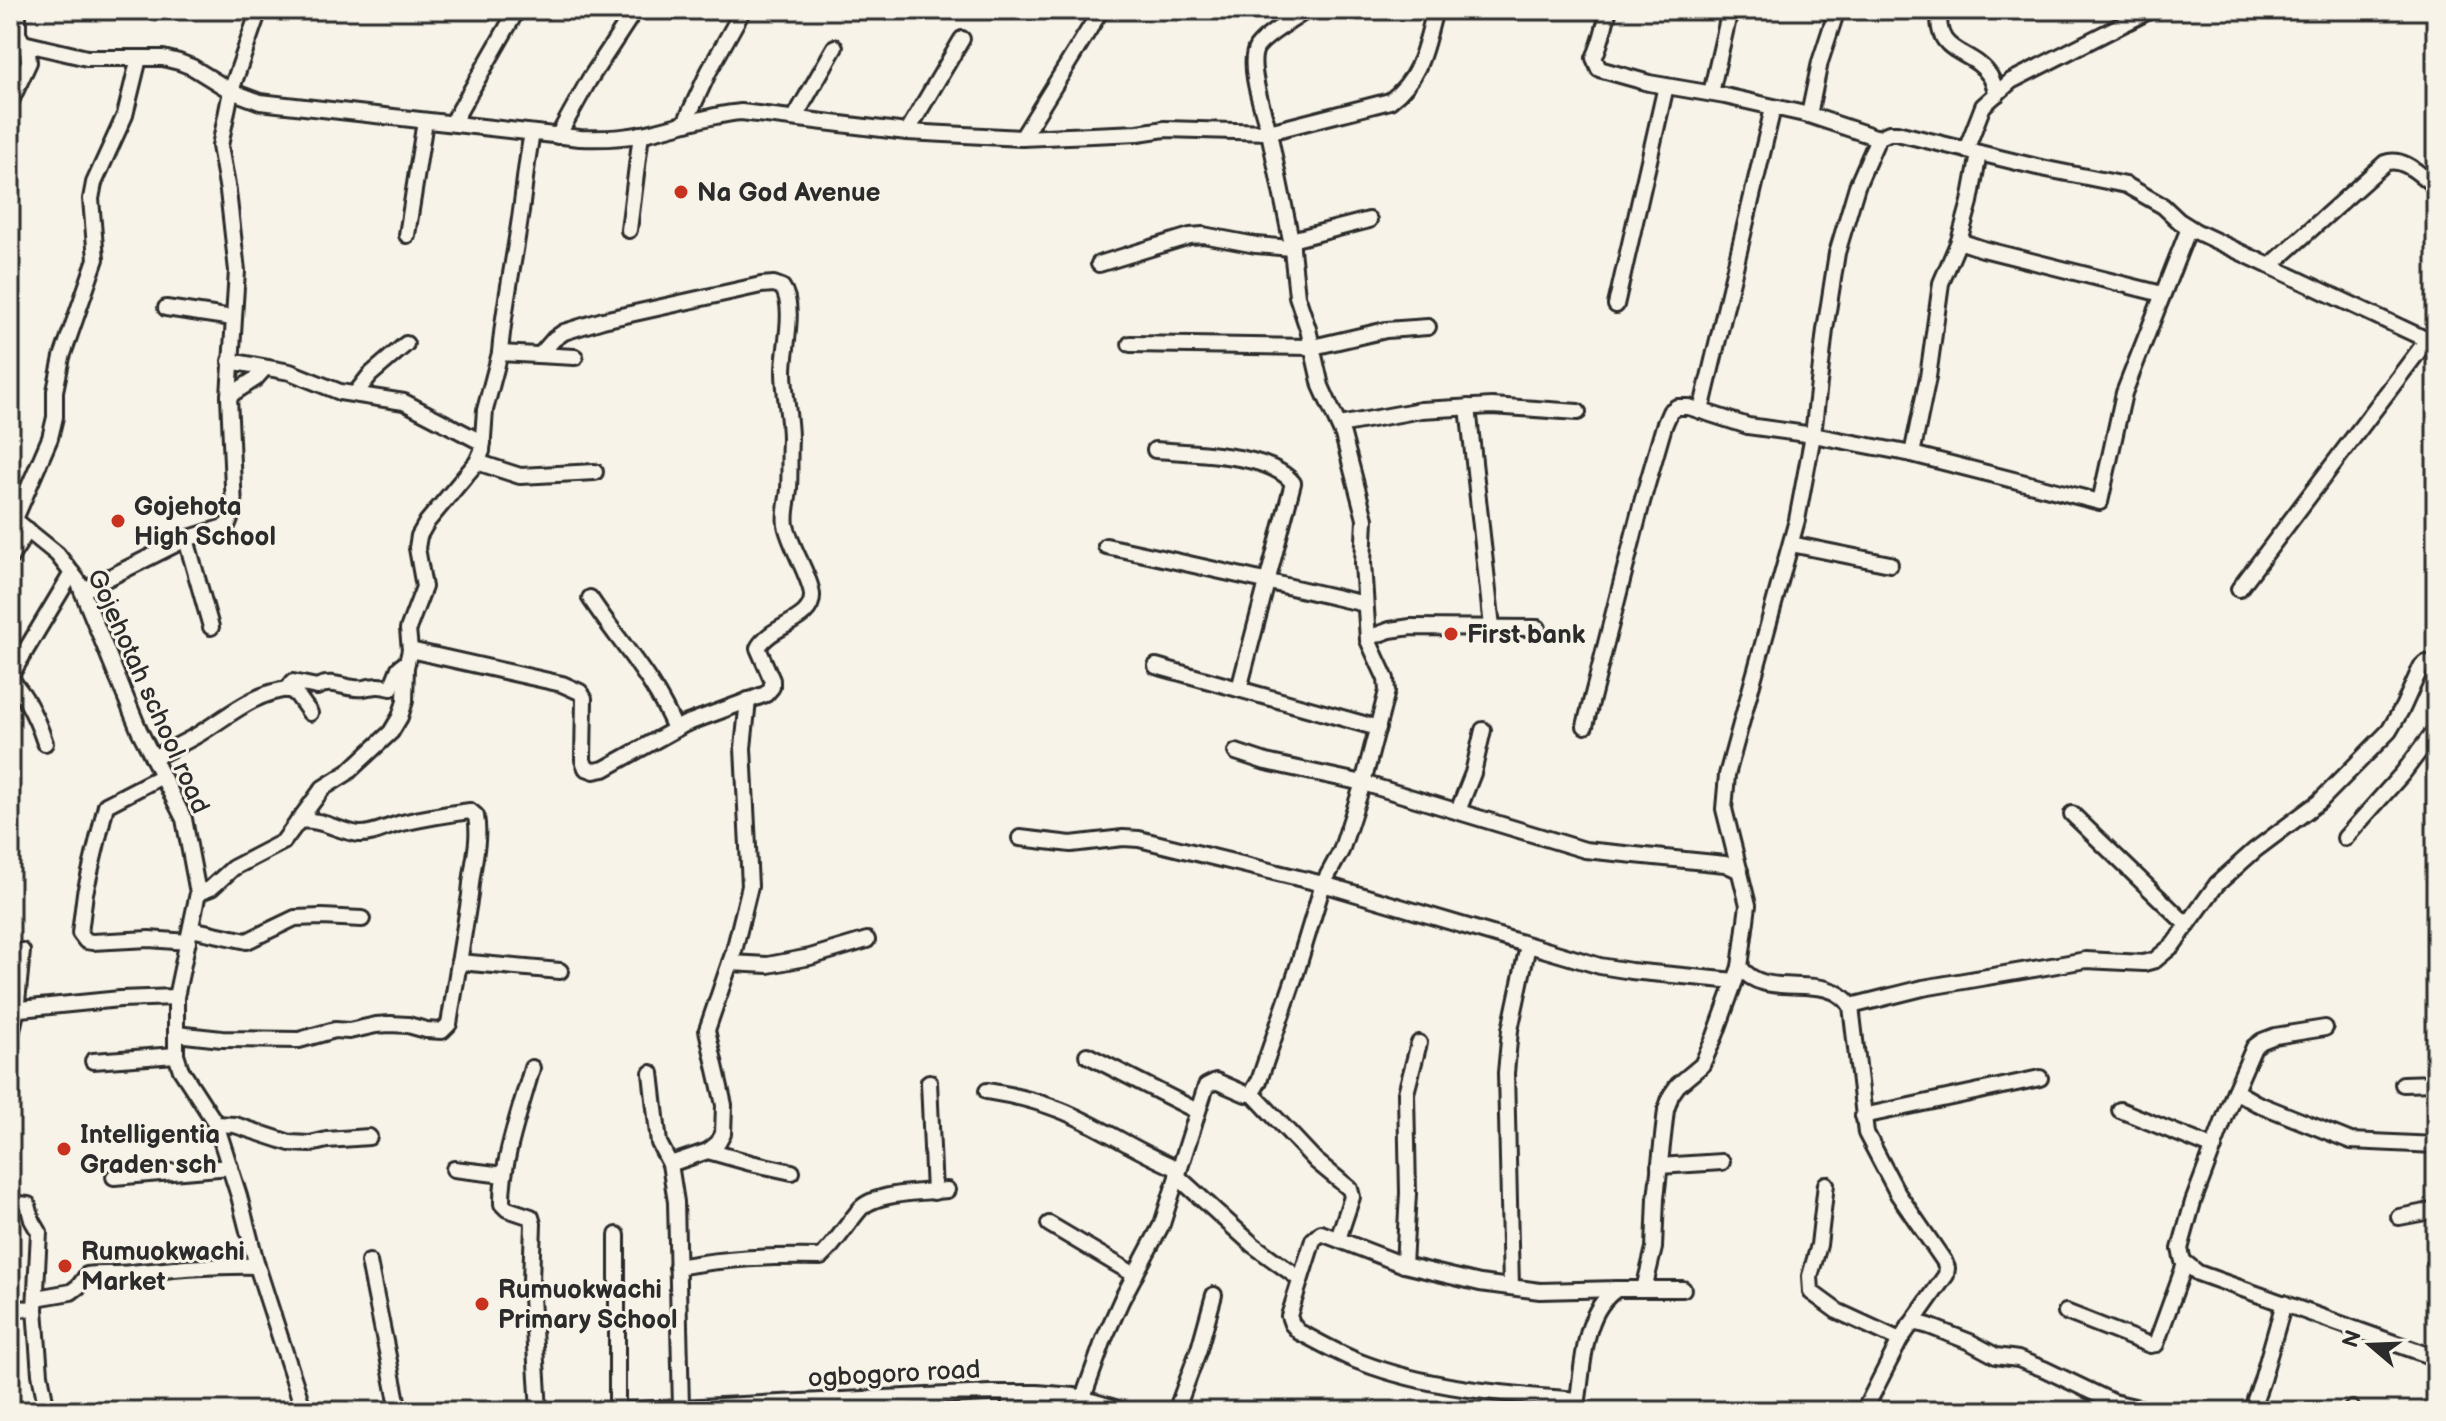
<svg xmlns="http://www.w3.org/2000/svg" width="2446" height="1421" viewBox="0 0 2446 1421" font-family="'Balsamiq Sans',sans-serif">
  <rect width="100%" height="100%" fill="#f7f3e8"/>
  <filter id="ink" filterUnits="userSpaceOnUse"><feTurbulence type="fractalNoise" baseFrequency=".0125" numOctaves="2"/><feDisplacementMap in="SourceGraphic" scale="16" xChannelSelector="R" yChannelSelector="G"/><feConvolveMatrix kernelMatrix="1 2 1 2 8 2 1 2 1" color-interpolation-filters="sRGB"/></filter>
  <g filter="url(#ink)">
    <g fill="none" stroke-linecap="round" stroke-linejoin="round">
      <!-- minor casing -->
      <g stroke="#2b2b2b" stroke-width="20">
        <g id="minor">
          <path d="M 1609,10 C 1604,26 1602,42 1594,58 L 1599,69 L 1649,83 L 1725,96 L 1809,115 L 1878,138"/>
          <path d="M 1940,10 C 1933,56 1972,48 1990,76 C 1993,81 1995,88 1997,94"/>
          <path d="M 23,43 L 87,58 L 163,58 L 179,62 L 192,67 L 231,91 L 260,102 L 580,138 C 601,139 622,138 643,134 C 676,127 707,115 741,112 L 907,132 L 1022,138 L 1138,133 L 1165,129 L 1269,132 C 1264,113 1246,64 1257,47 C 1269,32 1292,21 1307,10"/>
          <polyline points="1711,93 1730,10"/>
          <polyline points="10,103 29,62 28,52 18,34 18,10"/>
          <polyline points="1809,115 1820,62 1837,10"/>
          <polyline points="795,117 835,47"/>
          <polyline points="453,122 517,10"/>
          <polyline points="685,123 709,71 743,10"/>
          <polyline points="907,132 962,39"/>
          <polyline points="558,136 589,80 635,10"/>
          <polyline points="1022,138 1101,10"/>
          <polyline points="1966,150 1983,106 2011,81 2151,10"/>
          <polyline points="629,230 641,134"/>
          <polyline points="407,235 425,121"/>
          <polyline points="1291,240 1369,220"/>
          <polyline points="1959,241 1983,249 2162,294"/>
          <polyline points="1099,264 1190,236 1203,235 1256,245 1292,248"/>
          <path d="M 2270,266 L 2385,163 C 2404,156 2421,176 2436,187"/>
          <polyline points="1616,305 1666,86"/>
          <polyline points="166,308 233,318"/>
          <polyline points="1130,344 1313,347 1386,330 1428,327"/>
          <path d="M 500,353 C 504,302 516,254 522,203 C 525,180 527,157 532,134"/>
          <polyline points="230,361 290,372 340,392 404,402 483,443"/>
          <polyline points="355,394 370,375 406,344"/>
          <polyline points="229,396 255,379 264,369"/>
          <polyline points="1468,407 1492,627"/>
          <polyline points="1701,411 1773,108"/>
          <polyline points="1339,425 1421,410 1492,406 1578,412"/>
          <path d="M 1155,450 C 1191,453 1271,453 1293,483 L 1239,689"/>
          <polyline points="1912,454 1928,377 1941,283 1959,241 1970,202 1979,153"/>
          <polyline points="477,462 520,476 595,472"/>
          <polyline points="10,516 57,554 78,581 139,730 184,819 198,893 176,997 176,1055 181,1070 216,1124 239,1196 257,1266 304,1411"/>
          <polyline points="15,519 50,438 55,417 55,391 62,357 96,259 91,199 94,183 125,115 139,58"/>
          <polyline points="186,539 211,627"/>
          <polyline points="1791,544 1890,564"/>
          <path d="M 1106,546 C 1192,564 1278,584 1365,604"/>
          <polyline points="10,558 28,530"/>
          <polyline points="2239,589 2427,340"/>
          <polyline points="82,591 186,539 227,526 234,509 229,396 237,271 228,191 220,146 231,91 259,10"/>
          <path d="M 590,598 C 619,642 655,680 675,729"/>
          <polyline points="1368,638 1390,630 1411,627 1538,628"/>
          <path d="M 410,650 L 562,684 L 580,692 L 584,698 L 583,760 L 586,768 L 594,771 L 604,769 L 685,724 L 766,694 L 772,687 L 772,680 L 758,648 C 771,624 813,622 812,595 C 811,578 790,546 786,525 C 784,513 788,501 789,489 C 790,472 789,455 790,439 C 790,416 784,394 784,371 C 784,348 796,306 782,287 L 774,284 L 761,285 L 603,320 L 580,327 L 564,332 L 554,339 L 540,355"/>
          <polyline points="1156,666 1378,728"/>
          <path d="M 287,690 L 293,682 L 317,687 C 334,678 347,691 364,688 C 375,686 379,685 391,688 L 399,668 L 407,662"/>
          <polyline points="1585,726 1642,502 1664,426 1670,412 1677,407 1689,407 1748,426 1813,435 1912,454 2100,502 2124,393 2189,228"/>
          <path d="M 45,743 C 40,727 33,712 25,698 C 20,690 13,684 11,675 L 72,573"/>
          <polyline points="1236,752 1266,762 1363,783 1585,850 1725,864 1740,871"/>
          <path d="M 153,758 C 168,750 184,743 199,734 C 227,717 255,692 289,689 L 297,695 L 310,713"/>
          <polyline points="162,776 106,805 85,893 80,933 86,941 92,942 149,939 188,942"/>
          <polyline points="1458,811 1473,773 1483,730"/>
          <polyline points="2072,814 2187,925"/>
          <polyline points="1020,838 1071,844 1123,838 1139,839 1323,884 1600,966 1631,971 1735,981"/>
          <polyline points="2345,838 2403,773 2436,729"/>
          <polyline points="198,893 211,888 233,868 283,842 323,788 347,773 391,732 400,717 405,701 406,667 410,650 408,629 424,587 417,548 419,536 427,522 477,462 482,451 485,410 500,353 575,357"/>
          <polyline points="191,929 247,941 295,918 322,917 362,919"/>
          <polyline points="459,962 560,971"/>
          <polyline points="730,963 768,965 810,957 867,940"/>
          <path d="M 1740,967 C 1767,1003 1825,968 1851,1006 L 1866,1133 L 1898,1194 L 1944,1261 L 1947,1268 L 1946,1275 L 1900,1340 L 1864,1411"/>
          <polyline points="1851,1006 1923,988 2086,960 2144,963 2155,960 2173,945 2217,884 2255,850 2319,802 2389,731 2403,707 2421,667 2425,663 2436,664"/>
          <polyline points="16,1012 20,1009 120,999 176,997"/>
          <polyline points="2325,1028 2275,1036 2262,1041 2254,1047 2234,1093 2193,1202 2180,1249 2183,1261 2198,1273 2436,1358"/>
          <path d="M 176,1034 L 222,1039 L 299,1040 L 335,1030 L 349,1031 L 376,1025 L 390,1024 L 408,1025 L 426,1030 L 442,1031 L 449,1024 L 470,895 C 471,868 481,843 476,816 L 470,811 C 447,814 424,818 402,823 C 388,826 373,835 359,834 C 337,831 321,818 298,821"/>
          <polyline points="10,1040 16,1012 22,951"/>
          <polyline points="1087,1055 1197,1111"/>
          <polyline points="93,1061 176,1055"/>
          <path d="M 532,1068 C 521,1108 501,1163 502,1204 L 507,1209 L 531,1217 L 533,1224 L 531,1281 L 539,1411"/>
          <polyline points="651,1073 659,1143 670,1164 676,1202 681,1407"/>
          <polyline points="929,1082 934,1192"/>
          <polyline points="2403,1084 2436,1083"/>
          <path d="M 987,1091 C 1013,1095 1037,1101 1060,1110 C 1101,1126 1138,1153 1179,1169"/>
          <polyline points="2235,1091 2256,1103 2351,1141 2436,1145"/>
          <polyline points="1252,1093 1316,1161 1350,1189 1352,1197 1338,1239"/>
          <polyline points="2120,1110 2214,1148"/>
          <polyline points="1863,1116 2040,1078"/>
          <polyline points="216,1124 235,1125 290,1143 310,1144 327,1140 369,1137"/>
          <polyline points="708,1151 751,1163 792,1172"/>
          <polyline points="670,1164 708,1151 718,1143 723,1134 724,1105 707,1030 734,951 750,886 743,748 748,700"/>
          <polyline points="1659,1166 1722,1162"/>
          <polyline points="454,1169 504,1175"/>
          <polyline points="1177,1176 1253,1245 1300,1279"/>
          <polyline points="114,1177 230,1167"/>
          <polyline points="1826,1184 1819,1245 1810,1276 1811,1292 1837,1311 1900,1340"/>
          <polyline points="10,1203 28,1205 32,1220 39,1232 35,1309 40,1374 47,1411"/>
          <polyline points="2399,1217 2436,1210"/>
          <polyline points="1049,1224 1135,1275"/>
          <polyline points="369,1262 399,1411"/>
          <polyline points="1404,1265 1408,1193 1406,1093 1419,1043"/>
          <path d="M 677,1267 C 728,1258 770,1256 821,1257 C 837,1242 847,1224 861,1208 C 877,1192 925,1192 947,1190"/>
          <polyline points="1511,1287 1506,1073 1510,1030 1528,945"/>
          <polyline points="1644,1289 1654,1248 1656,1198 1666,1110 1671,1095 1678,1085 1702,1065 1715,1036 1740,967 1748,905 1724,809 1727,775 1797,520 1813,435 1825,330 1837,253 1857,186 1878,138 1889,133 1897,133 2037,167 2126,185 2163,206 2179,221 2195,231 2436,344"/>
          <path d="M 36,1298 L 71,1292 L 79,1286 L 87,1275 C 101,1273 116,1275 131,1273 C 173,1269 214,1265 257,1266"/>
          <polyline points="10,1308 35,1309"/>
          <polyline points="2066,1312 2150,1345 2156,1344 2185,1264"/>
          <polyline points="1910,1325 1918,1323 1929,1326 1970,1342 1996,1356 2018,1359 2044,1369 2113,1402 2152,1411"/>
          <path d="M 1083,1398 L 1104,1339 L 1122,1299 L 1162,1224 L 1206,1086 L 1216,1081 L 1246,1094 L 1252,1093 L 1259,1081 L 1296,973 L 1323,884 L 1341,851 L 1363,783 L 1387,691 L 1386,679 L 1368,640 L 1363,563 L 1365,519 L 1343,435 L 1321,386 L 1308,329 L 1297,296 L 1291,240 L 1269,132 L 1390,101 C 1422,77 1425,46 1435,10"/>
          <path d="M 1578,1400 C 1504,1394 1430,1389 1360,1362 C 1339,1354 1319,1342 1299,1332 L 1292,1324 L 1289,1316 L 1313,1240 L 1321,1233 L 1404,1265 L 1480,1283 L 1540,1291 L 1617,1289"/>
          <polyline points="614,1411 990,1393 1037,1393 1074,1396 1126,1411"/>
          <polyline points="617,1411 617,1235"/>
          <polyline points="1009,1411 1011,1393"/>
          <polyline points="1176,1411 1199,1349 1214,1295"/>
          <path d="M 1576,1411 C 1584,1372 1580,1313 1617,1289 L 1683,1289"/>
          <polyline points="2251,1411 2262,1380 2284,1303"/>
          <polyline points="2351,1411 2352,1409"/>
        </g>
      </g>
      <!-- minor -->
      <use href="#minor" stroke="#f7f3e8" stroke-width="14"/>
    </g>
  </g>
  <!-- markers -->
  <g fill="#c8321e" stroke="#f7f3e8" stroke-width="3">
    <circle cx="681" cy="192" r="8"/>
    <circle cx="118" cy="521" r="8"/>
    <circle cx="1451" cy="634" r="8"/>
    <circle cx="64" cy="1149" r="8"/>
    <circle cx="65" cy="1266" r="8"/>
    <circle cx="482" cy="1304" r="8"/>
  </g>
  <g text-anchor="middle" stroke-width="6" stroke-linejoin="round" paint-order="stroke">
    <!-- poi labels -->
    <g font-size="26" font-weight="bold" fill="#2b2b2b" stroke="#f7f3e8" text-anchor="start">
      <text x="697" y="201">Na God Avenue</text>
      <text x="134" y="515">Gojehota<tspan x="134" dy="30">High School</tspan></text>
      <text x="1467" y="643">First bank</text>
      <text x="80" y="1143">Intelligentia<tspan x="80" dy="30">Graden sch</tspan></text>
      <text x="81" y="1260">Rumuokwachi<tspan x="81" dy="30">Market</tspan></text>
      <text x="498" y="1298">Rumuokwachi<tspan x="498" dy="30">Primary School</tspan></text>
    </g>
    <!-- street labels -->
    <g font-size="26" fill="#2b2b2b" stroke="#f7f3e8">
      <text transform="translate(149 691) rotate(66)" y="9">Gojehotah school road</text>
      <text transform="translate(894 1373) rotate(-3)" y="9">ogbogoro road</text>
    </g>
  </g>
  <!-- margin -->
  <rect width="2446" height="1421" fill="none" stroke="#f7f3e8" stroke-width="40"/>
  <rect x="20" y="20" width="2406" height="1381" fill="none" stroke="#2b2b2b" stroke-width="3" filter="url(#ink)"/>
  <!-- north arrow -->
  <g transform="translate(2370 1345) rotate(289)" stroke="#f7f3e8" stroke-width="6" paint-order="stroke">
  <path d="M0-6L14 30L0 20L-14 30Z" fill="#2b2b2b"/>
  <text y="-12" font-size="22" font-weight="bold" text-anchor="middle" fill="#2b2b2b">N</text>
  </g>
</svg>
